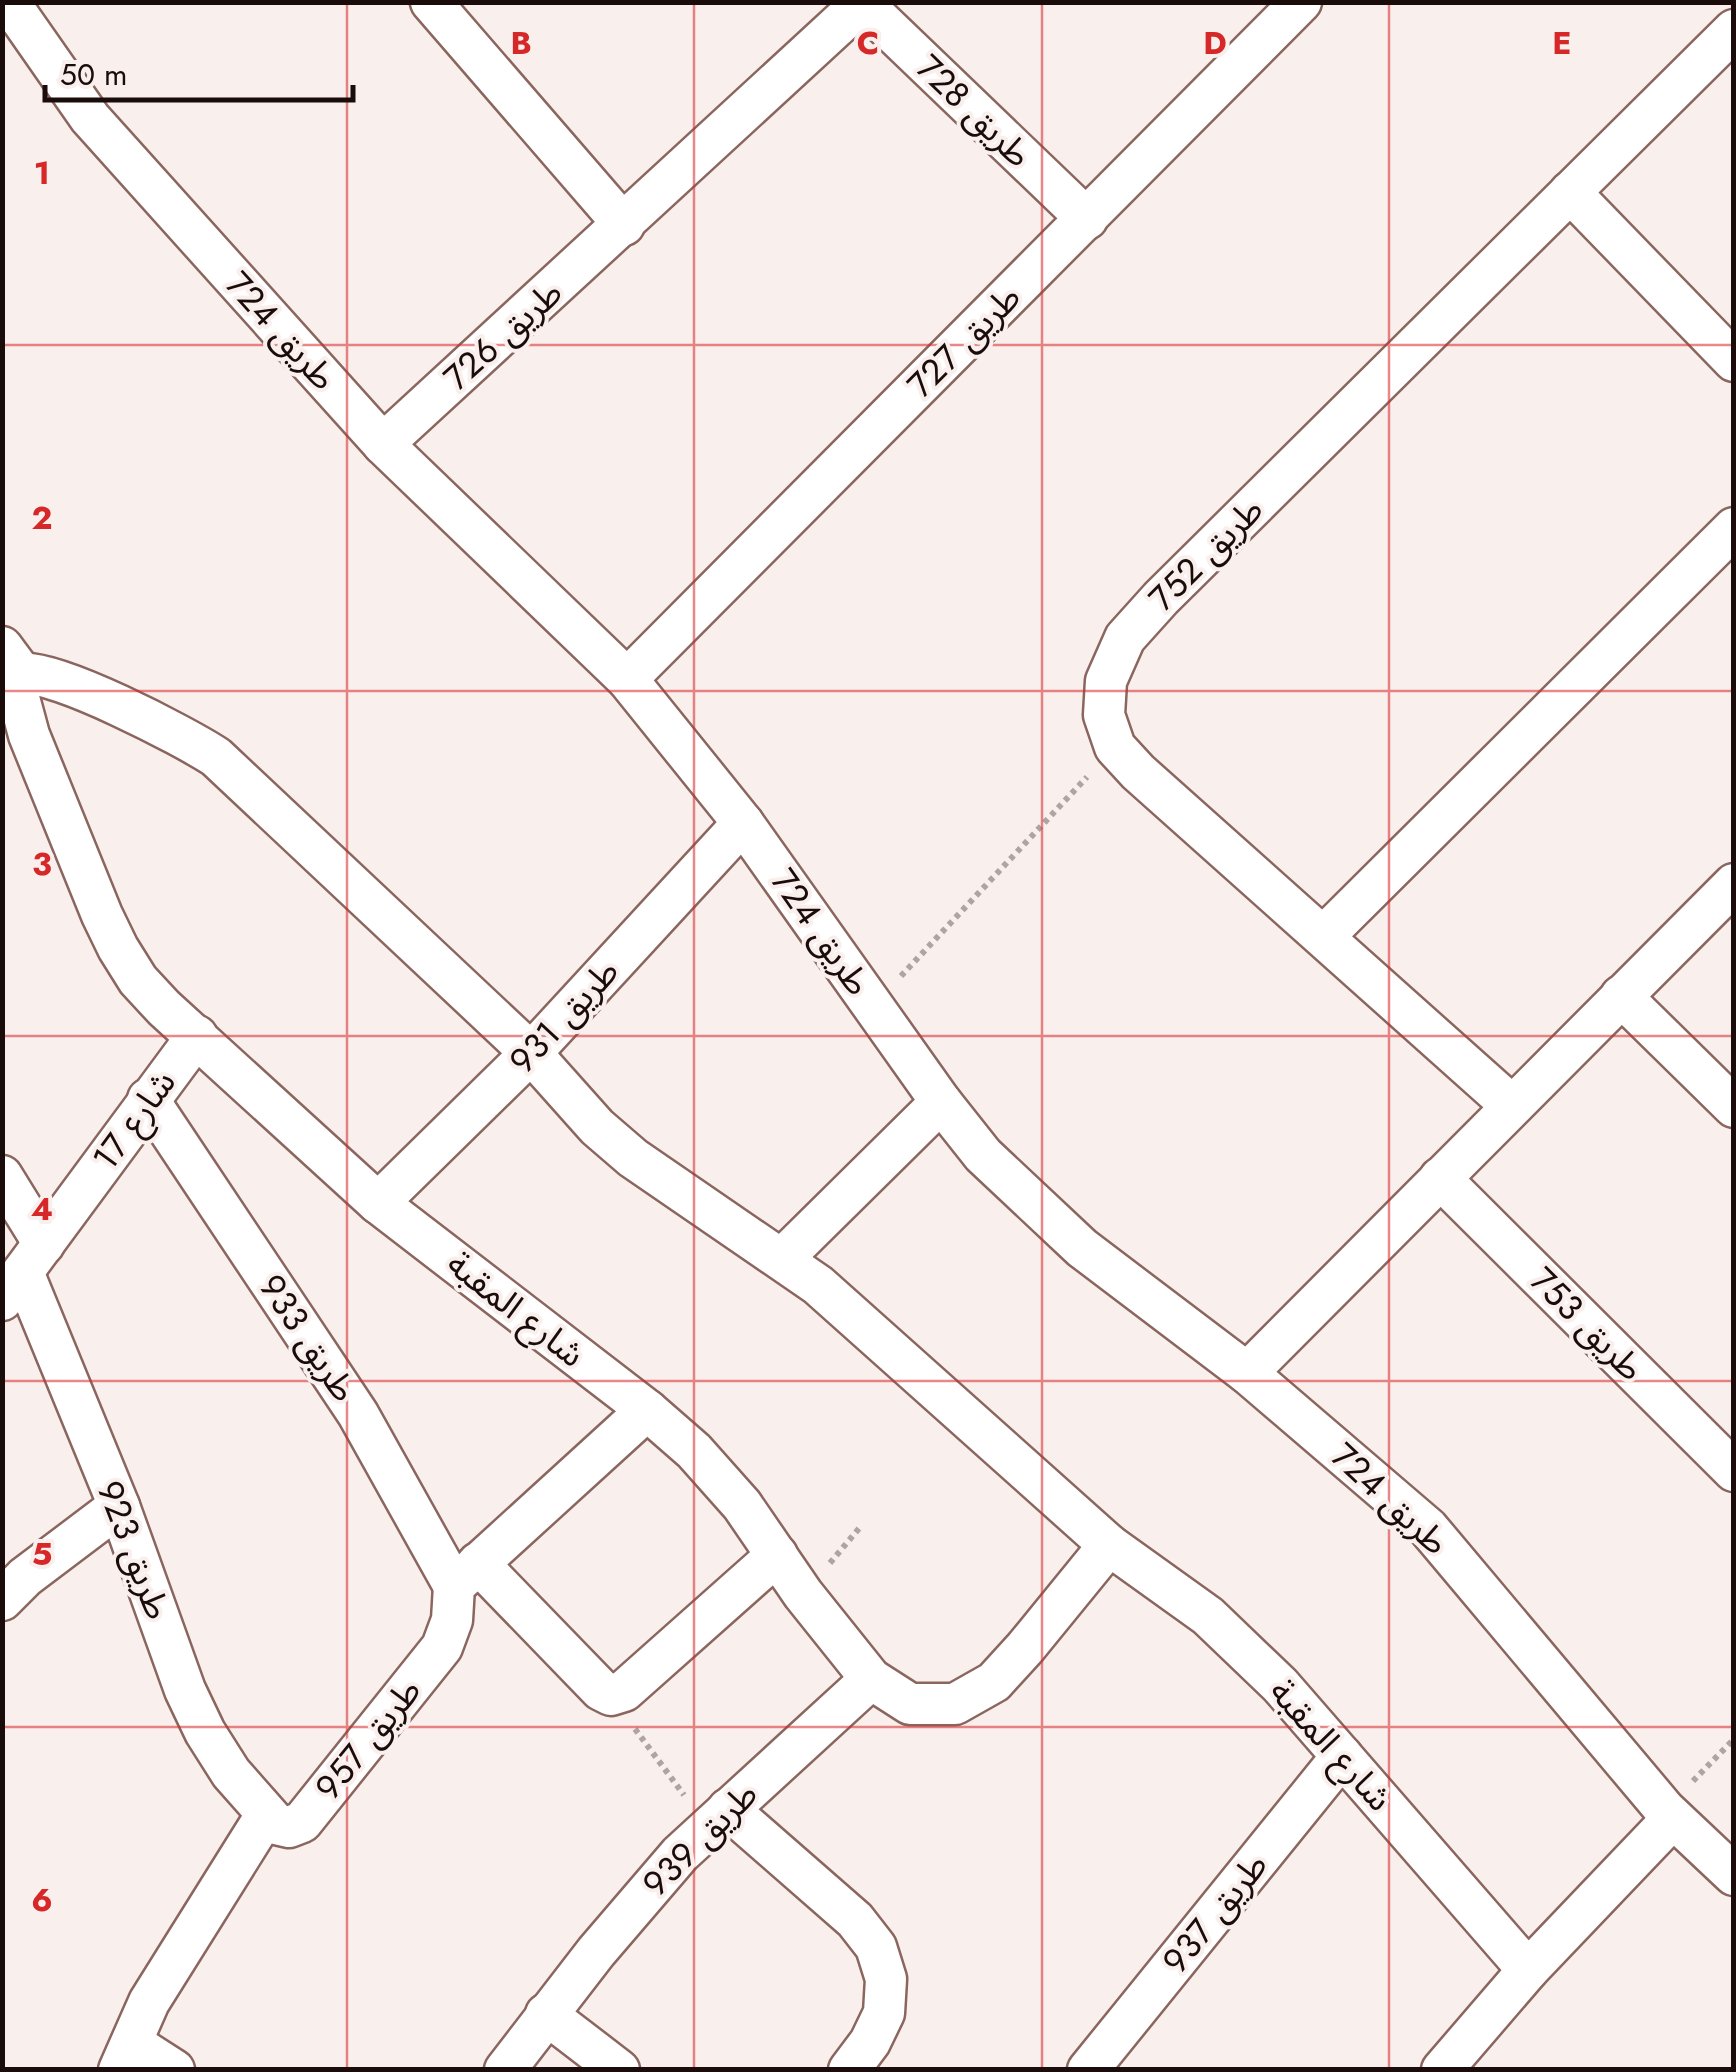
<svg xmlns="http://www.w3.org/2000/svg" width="1736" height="2072" viewBox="0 0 1736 2072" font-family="Jost,'Noto Sans Arabic',sans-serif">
  <rect width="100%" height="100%" fill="#f9f0ee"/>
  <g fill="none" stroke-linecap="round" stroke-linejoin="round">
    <!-- street casing -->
    <g stroke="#8b665f" stroke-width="45">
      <g id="street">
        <polyline points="9,2 90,118 383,444 627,679 743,823 941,1102 983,1155 1082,1248 1247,1373 1428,1528 1665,1810 1734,1875"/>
        <polyline points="431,2 624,225"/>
        <polyline points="861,2 1087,219"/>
        <polyline points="1570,192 1734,361"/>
        <polyline points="383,444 862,3"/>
        <polyline points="2,647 22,674 19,698 29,735 102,915 118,948 138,980 164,1008 378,1203 647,1410 694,1451 742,1505 803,1594 871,1679 910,1704 955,1704 994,1682 1025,1648 1109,1545"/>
        <path d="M 22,674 C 55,669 184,736 216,757 L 531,1053 L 597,1127 L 633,1158 L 818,1285 L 1109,1545 L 1208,1616 L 1280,1685 L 1528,1970"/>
        <polyline points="627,679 1301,2"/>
        <polyline points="1324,936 1734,528"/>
        <polyline points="1621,996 1734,1107"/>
        <polyline points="148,1099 358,1414 454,1586"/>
        <polyline points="1512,1106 1138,772 1115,747 1104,715 1106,681 1125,638 1161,598 1734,30"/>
        <polyline points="2,1176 44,1244"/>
        <polyline points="1440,1178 1734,1471"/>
        <polyline points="378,1203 531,1053 743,823"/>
        <polyline points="782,1259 941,1102"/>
        <polyline points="23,1272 119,1506 185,1690 205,1732 231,1773 276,1824 289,1827 302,1822 442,1647 452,1620 454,1586 647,1410"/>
        <polyline points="2,1300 197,1036"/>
        <polyline points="1247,1373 1734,884"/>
        <polyline points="478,1563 601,1690 611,1695 624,1691 777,1555"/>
        <polyline points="2,1600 25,1577 119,1506"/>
        <polyline points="728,1809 855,1920 876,1947 886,1979 884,2013 870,2042 849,2070"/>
        <polyline points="546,2014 619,2070"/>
        <polyline points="132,2043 174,2070"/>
        <polyline points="119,2070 149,2002 266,1815"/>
        <polyline points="505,2070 596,1952 680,1854 871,1679"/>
        <polyline points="1088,2070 1342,1756"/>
        <polyline points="1442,2070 1528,1970 1673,1818"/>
      </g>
    </g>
    <!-- path -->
    <g stroke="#afa4a2" stroke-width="6" stroke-dasharray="5 5" stroke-linecap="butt">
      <polyline points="901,976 1087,777"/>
      <polyline points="830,1563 861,1526"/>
      <polyline points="635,1729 684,1795"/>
      <polyline points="1693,1781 1734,1739"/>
    </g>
    <!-- street -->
    <use href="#street" stroke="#fff" stroke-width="40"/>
  </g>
  <!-- grid -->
  <path fill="none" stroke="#d62828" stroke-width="2.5" stroke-opacity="0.55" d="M 347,2 L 347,2070M 694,2 L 694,2070M 1042,2 L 1042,2070M 1389,2 L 1389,2070M 2,345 L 1734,345M 2,691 L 1734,691M 2,1036 L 1734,1036M 2,1381 L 1734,1381M 2,1727 L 1734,1727"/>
  <g text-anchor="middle" stroke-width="8" stroke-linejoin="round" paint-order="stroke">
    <!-- street labels -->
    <g font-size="35" fill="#1a0c0a" stroke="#f9f0ee">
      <text transform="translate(974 111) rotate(44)" y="12">طريق 728</text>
      <text transform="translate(281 331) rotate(48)" y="12">طريق 724</text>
      <text transform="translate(503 335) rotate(-42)" y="12">طريق 726</text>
      <text transform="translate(964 341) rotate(-45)" y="12">طريق 727</text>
      <text transform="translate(1206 554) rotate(-45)" y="12">طريق 752</text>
      <text transform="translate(821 932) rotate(55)" y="12">طريق 724</text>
      <text transform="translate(564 1016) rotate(-47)" y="12">طريق 931</text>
      <text transform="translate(134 1120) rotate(-54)" y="12">شارع 17</text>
      <text transform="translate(516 1309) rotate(38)" y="12">شارع المقبة</text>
      <text transform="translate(1587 1324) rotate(45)" y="12">طريق 753</text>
      <text transform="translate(308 1338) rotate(56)" y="12">طريق 933</text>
      <text transform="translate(1390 1499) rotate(43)" y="12">طريق 724</text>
      <text transform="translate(134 1550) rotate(69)" y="12">طريق 923</text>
      <text transform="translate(368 1739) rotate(-51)" y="12">طريق 957</text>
      <text transform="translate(1331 1745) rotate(48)" y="12">شارع المقبة</text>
      <text transform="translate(700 1839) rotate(-45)" y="12">طريق 939</text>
      <text transform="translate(1215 1913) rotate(-51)" y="12">طريق 937</text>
    </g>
  </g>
  <g font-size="32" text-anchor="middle" font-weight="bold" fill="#d62828" stroke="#f9f0ee" stroke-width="8" stroke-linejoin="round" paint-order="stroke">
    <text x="521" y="54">B</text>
    <text x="868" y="54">C</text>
    <text x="1215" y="54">D</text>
    <text x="1562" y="54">E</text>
    <text x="42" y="184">1</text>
    <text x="42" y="529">2</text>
    <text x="42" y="875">3</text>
    <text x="42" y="1220">4</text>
    <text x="42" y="1565">5</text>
    <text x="42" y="1911">6</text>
  </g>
  <!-- border -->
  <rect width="1736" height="2072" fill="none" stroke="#1a0c0a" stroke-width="10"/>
  <!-- scale -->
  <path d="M45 85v15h308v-15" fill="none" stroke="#1a0c0a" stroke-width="5"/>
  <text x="60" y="85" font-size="30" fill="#1a0c0a" stroke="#f9f0ee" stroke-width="8" paint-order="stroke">50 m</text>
</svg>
